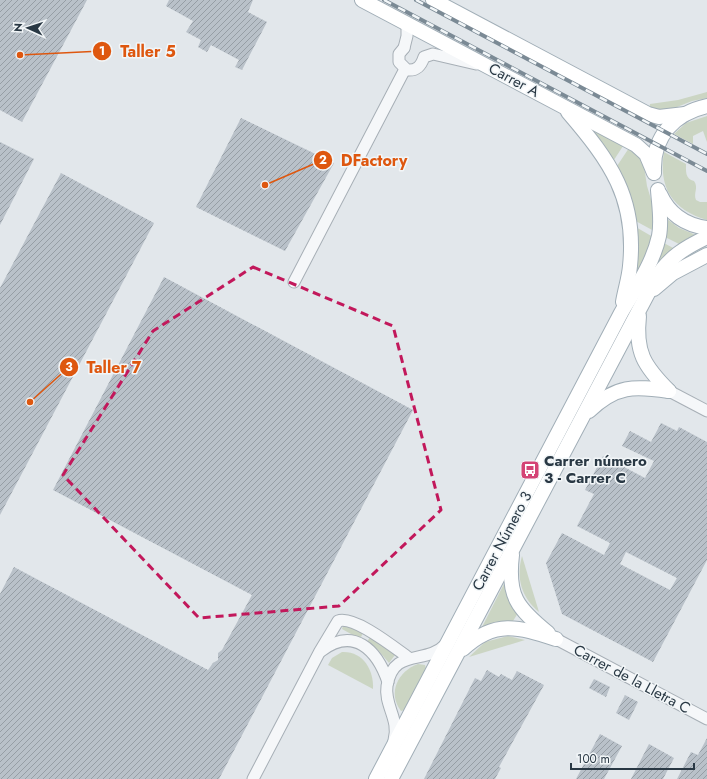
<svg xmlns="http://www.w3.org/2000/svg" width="707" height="779" viewBox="0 0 707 779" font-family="Jost,sans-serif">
  <defs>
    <pattern id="building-hatch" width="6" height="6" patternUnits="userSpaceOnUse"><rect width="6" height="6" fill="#b9c1c9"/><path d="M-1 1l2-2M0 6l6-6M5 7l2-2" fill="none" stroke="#969ea5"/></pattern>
  </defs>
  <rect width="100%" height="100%" fill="#e2e7eb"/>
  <!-- green -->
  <g fill="#cbd5c3">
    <polygon points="707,92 707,98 692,101 672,109 649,110 650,104 678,100"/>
    <polygon points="707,116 707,142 703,131 693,136 693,144 674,134 686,123"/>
    <polygon points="584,125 623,146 612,163"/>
    <polygon points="629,148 639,157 644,166 647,186 653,206 654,231 632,219 615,169"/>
    <path d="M 664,152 L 686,164 C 686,171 685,179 694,181 C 699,188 693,193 696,200 L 700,202 L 707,202 L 707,220 C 673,210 658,188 664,152 Z"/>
    <polygon points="667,219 679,228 696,235 681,245 663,236"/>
    <polygon points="634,226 653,237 640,274 631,280"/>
    <polygon points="662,242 675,249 657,264 656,263"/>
    <path d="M 522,556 L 539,612 C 521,597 516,578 522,556 Z"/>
    <polygon points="506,580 518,613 513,621 499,622 481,629"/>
    <polygon points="343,626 350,626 363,633 360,639 342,629"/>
    <polygon points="508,636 525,640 469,657 485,642"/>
    <polygon points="370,637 395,655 389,663 378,650 367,642"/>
    <path d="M 342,652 C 363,651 374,670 373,689 L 328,665 L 332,658 Z"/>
    <path d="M 418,664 L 425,665 L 426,669 L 405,710 L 401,711 C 387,693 398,671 418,664 Z"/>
  </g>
  <!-- building -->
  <g fill="url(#building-hatch)" fill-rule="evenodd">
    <polygon points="0,0 87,0 22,122 0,110"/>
    <polygon points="169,0 253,0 248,12 267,22 242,70 235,67 239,60 211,45 207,52 198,47 201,40 186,32 193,21 166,6"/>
    <polygon points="241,118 334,163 285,251 196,207"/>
    <polygon points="0,142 34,159 0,225"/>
    <polygon points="61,173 154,223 0,515 0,288"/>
    <polygon points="164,277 413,410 219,779 0,779 0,594 14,567 208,670 213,663 218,660 218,653 222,650 252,595 53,490"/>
    <path d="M 661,423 L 677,431 L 679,427 L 707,442 L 707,560 L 653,662 L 562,614 L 546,563 L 562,533 L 604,555 L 610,543 L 577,526 L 594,494 L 585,490 L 603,456 L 645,478 L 654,461 L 622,446 L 630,431 L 651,442 ZM 626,552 L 677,578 L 670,590 L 620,564 Z"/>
    <polygon points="487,670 499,677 501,674 512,680 517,671 544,685 499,767 501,768 495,779 424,779 475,678 481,681"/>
    <polygon points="594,679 610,687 606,697 589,688"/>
    <polygon points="625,695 638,702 629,720 616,713"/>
    <polygon points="600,734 622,746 604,779 576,779"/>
    <polygon points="707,738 707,779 677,779 691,752 698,755"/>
    <polygon points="649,744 674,758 663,779 631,779"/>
  </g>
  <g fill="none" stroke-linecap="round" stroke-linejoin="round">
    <!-- minor casing -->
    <g stroke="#a7afb6" stroke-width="13">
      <g id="minor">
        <path d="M 404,48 L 399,54 L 399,62 L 407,70 C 417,71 421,66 424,57 L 433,54 L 476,64"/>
        <polyline points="404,48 407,36 407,25"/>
        <polyline points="294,282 405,69"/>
        <polyline points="669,391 707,411"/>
        <polyline points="556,639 707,719"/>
        <path d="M 321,651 C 354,626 377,650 388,682"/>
        <path d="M 394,740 C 400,720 384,705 387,686 C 393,647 426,665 445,645"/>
        <path d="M 253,779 L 320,651 L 338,621 C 354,615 395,648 409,658"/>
      </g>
    </g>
    <!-- major casing -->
    <g stroke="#a1aeb7" stroke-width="16">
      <g id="major">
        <polyline points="362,0 636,145 646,154 654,173"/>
        <polyline points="433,0 648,114 659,117 685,114"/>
        <path d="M 568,112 C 610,161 637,198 630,266 C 629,278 625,290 623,302"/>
        <path d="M 654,170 C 653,136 675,113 707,106"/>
        <path d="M 660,194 C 669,214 685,225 707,228"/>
        <polyline points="654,289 673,273 707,255"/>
        <path d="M 639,316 C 635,352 644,366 669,391"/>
        <path d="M 589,411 C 616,385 634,386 669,391"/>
        <path d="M 512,555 C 507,596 517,608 548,633"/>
        <path d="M 463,649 C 495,619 519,627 556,639"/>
        <path d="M 376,779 L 621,313 C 635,289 653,264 659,236 C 662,221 659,205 658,190"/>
        <path d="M 391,779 L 656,278 C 669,257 686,247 707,237"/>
      </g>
    </g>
    <!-- minor -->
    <use href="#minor" stroke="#f5f7f9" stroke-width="11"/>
    <!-- major -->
    <use href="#major" stroke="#fff" stroke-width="14"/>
    <!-- rail casing -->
    <g stroke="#7b8a95" stroke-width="4">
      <g id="rail">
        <polyline points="384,0 707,171"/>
        <polyline points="416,0 707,154"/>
      </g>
    </g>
    <!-- rail -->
    <use href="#rail" stroke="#f2f6f8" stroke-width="2.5" stroke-dasharray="8" stroke-linecap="butt"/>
  </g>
  <!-- marked area -->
  <path fill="none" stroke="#c2185b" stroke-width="3" stroke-dasharray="8 5" stroke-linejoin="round" d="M 253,267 L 393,326 L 441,510 L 339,606 L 199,618 L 63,475 L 153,331 Z"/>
  <!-- icons -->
  <defs>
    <g id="bus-square" transform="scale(1)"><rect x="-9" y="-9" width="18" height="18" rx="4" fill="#d44375" stroke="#f2f6f8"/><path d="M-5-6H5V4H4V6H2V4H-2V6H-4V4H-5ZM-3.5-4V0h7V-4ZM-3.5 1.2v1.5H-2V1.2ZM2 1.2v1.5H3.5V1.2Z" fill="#fff"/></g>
  </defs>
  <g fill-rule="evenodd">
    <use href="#bus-square" x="530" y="470"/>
  </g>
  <g text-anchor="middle" stroke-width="3" stroke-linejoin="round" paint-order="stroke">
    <!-- street labels -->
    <g font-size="15" fill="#293844" stroke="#f2f6f8">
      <text transform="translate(514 80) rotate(28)" y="5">Carrer A</text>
      <text transform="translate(502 541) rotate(-62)" y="5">Carrer Número 3</text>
      <text transform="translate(632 679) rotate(28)" y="5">Carrer de la Lletra C</text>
    </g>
    <!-- poi labels -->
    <g font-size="15" font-weight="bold" fill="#293844" stroke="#f2f6f8" text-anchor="start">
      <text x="544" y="466">Carrer número<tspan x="544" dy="17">3 - Carrer C</tspan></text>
    </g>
  </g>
  <!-- callouts -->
  <path fill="none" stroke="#de570f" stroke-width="1.5" d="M20 55L102 51M265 185L323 160M30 402L69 367"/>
  <g fill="#de570f" stroke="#f2f6f8" stroke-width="1.5">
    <circle cx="20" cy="55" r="4"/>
    <circle cx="265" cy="185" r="4"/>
    <circle cx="30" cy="402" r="4"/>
    <circle cx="102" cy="51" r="10"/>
    <circle cx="323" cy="160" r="10"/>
    <circle cx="69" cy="367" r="10"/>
  </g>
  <g font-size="12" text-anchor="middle" font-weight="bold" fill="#fff">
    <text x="102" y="55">1</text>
    <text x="323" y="164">2</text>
    <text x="69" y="371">3</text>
  </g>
  <g font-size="16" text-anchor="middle" font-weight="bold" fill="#de570f" stroke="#f2f6f8" stroke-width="3" stroke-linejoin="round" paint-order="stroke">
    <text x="148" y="57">Taller 5</text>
    <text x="374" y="166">DFactory</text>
    <text x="114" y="373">Taller 7</text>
  </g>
  <!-- north arrow -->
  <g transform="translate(28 28) rotate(273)" stroke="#f2f6f8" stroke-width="3" paint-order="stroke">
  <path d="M0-3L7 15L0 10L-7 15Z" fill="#293844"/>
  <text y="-6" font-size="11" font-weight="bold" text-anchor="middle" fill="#293844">N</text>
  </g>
  <!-- scale -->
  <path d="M571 763v6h123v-6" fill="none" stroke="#293844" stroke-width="2"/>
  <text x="577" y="763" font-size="12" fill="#293844" stroke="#f2f6f8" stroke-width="3" paint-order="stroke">100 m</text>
</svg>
